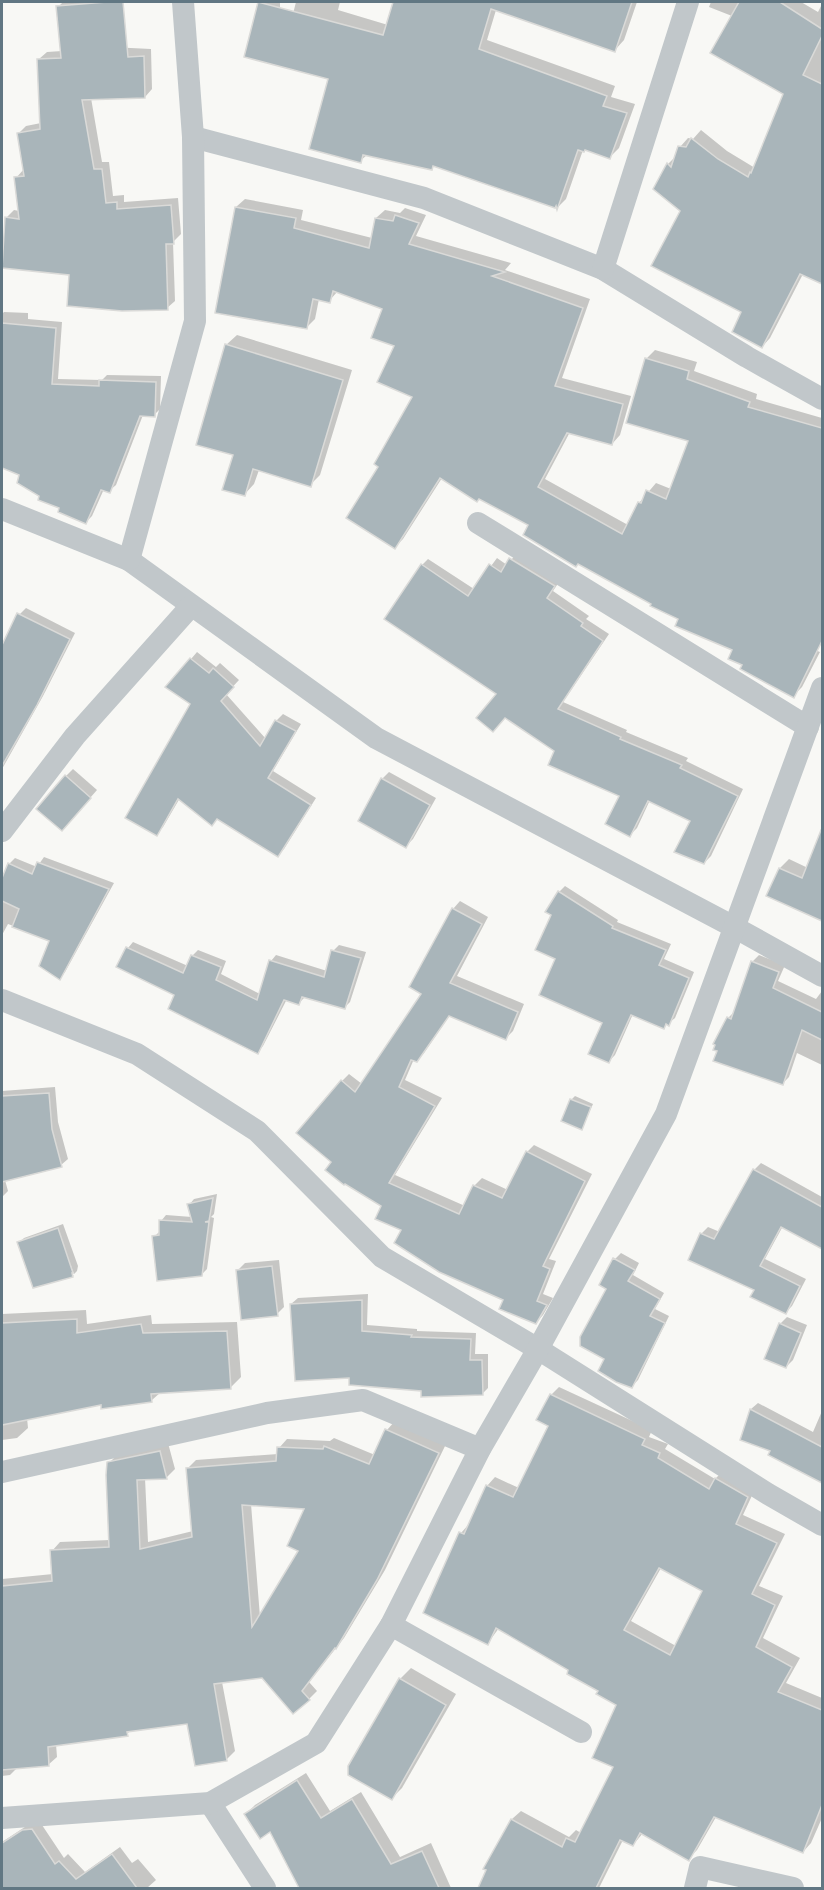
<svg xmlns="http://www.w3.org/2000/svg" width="824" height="1890" viewBox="0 0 824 1890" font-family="'Source Sans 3',sans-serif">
  <rect width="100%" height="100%" fill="#f8f8f5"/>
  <!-- shadow -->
  <g fill="#0003" fill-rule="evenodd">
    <polygon points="63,2 108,2 111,47 151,49 152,89 145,97 91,98 102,162 109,162 113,196 124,195 124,202 178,198 181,234 173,242 175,301 167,308 70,273 2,267 6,218 14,210 19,211 16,178 24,169 18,134 26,126 41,123 39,59 47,52 62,51 58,7"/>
    <polygon points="260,2 280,2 280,52 246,56"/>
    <polygon points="296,2 340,2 338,10 388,25 395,2 637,2 624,40 615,50 496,10 487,40 615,86 611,97 635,104 619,148 610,157 586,149 583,150 566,199 558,207 557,204 435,165 432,168 367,155 360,161 330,78 280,65"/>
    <polygon points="711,2 801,2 818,12 822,4 822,123 818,136 822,138 822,283 803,274 770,338 762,347 744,312 682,211 655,189 668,164 677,155 680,147 688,138 693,139 701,130 727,151 755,168 785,93 732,16 709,7"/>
    <polygon points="245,199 303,210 301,220 372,238 376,218 385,210 400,213 405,208 426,215 416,236 511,263 505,270 590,299 562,378 631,396 620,435 612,444 570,432 545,479 628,525 639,503 656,483 671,489 690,440 646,359 655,350 697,362 694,371 757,394 756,399 822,418 822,625 763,605 755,626 820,652 802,687 793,696 744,665 734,649 653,603 530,524 442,478 403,539 395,547 380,466 414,397 384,308 338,291 329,301 319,299 315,319 307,327 236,207"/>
    <polygon points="4,312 28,313 28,319 62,322 58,379 102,380 107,375 161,376 160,409 154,415 143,415 116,485 109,491 104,489 92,516 86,522 41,495 21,474 2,467 2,314"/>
    <polygon points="237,335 352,370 320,475 310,485 259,470 254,484 244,495 235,454 226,345"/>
    <polygon points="517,553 561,579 553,591 589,616 586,619 609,634 563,702 627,730 626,732 688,758 686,761 743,789 711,856 704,863 692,821 650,800 637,828 630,835 621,795 556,751 498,693 422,565 428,559 474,589 497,558 507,565"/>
    <polygon points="26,608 75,633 43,696 2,769 2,652 20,614"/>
    <polygon points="197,652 216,667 220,663 239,680 226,694 266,739 277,720 283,714 301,724 273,771 316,798 284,849 278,855 218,818 180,798 163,827 156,834 192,704 168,686"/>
    <polygon points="73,769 97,790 69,822 66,776"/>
    <polygon points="389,772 436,798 413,839 406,846 382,779"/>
    <polygon points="822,830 822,920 768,895 780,868 789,859 808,868"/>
    <polygon points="44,857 114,883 65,972 60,978 51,940 8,924 2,935 2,882 9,864 15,858 37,867"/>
    <polygon points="565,886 618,920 617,922 671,944 664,959 694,972 675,1018 664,1027 633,1014 615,1055 609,1061 604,1023 557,958 552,915 559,892"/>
    <polygon points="460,901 488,917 457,976 524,1004 513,1031 506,1038 450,1015 424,1053 417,1060 414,1059 405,1080 442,1098 395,1175 465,1206 474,1186 482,1178 508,1190 527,1152 534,1145 592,1174 549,1259 556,1261 543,1294 553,1298 543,1315 536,1323 403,1230 383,1205 334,1162 342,1081 349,1074 362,1084 423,993 453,909"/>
    <polygon points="133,942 188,966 192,956 198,950 226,961 221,974 260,994 271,961 276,955 327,971 333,951 339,945 366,952 350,1002 344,1008 305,997 299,1003 287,999 263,1046 257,1052 176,994 128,948"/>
    <polygon points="759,955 785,965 778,981 816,999 822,991 822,1065 797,1053 789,1077 782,1084 728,1018 735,1011 752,962"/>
    <polygon points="55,1087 58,1122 68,1159 61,1165 5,1180 8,1191 2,1197 2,1091"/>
    <polygon points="575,1096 593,1104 582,1128 571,1100"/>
    <polygon points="761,1163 822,1197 822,1247 783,1226 765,1259 806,1279 792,1306 786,1312 756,1289 701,1234 708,1227 720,1232 754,1170"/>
    <polygon points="217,1194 214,1214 211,1217 214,1218 207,1269 201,1275 154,1237 159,1232 161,1221 166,1215 192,1217 189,1205 194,1199"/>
    <polygon points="63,1224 78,1266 77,1271 74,1274 71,1266 69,1266 71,1275 74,1275 72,1276 19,1243 24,1238"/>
    <polygon points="621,1253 639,1263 633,1275 664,1293 655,1309 669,1316 638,1380 632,1386 605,1358 608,1288 601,1285 615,1259"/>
    <polygon points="279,1260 284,1307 277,1314 238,1270 245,1263"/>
    <polygon points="368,1294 367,1325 417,1329 417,1331 476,1333 475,1354 488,1354 488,1388 482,1394 422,1389 351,1377 291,1304 298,1298"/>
    <polygon points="86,1310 87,1324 151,1315 152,1324 237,1322 241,1377 231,1387 161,1392 152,1400 102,1403 27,1418 28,1428 17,1438 2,1440 2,1314"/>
    <polygon points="787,1317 807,1325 793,1360 786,1367 780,1324"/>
    <path d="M 559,1387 L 652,1430 L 649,1437 L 668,1444 L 665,1449 L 715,1479 L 724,1470 L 755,1489 L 743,1515 L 785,1534 L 759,1586 L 783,1596 L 763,1638 L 800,1658 L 786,1683 L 822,1698 L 822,1818 L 811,1843 L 803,1852 L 716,1817 L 697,1850 L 688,1859 L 643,1833 L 633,1845 L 623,1840 L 599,1888 L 479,1888 L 488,1870 L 485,1868 L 512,1819 L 521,1811 L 569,1837 L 576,1830 L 581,1833 L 615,1766 L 618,1704 L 570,1670 L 499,1628 L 488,1643 L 461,1533 L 469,1524 L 487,1486 L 495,1477 L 519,1488 L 550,1425 L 551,1395 ZM 661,1568 L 704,1591 L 676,1646 L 631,1621 Z"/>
    <polygon points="758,1403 813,1432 822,1411 822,1482 770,1454 772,1451 742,1439 751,1409"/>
    <path d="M 395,1421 L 446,1444 L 385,1570 L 344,1638 L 309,1682 L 317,1691 L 309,1699 L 262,1676 L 222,1682 L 235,1751 L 227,1759 L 188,1722 L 131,1730 L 127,1734 L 56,1744 L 57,1757 L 48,1765 L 18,1767 L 10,1775 L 2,1776 L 2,1579 L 53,1574 L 52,1551 L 60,1542 L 110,1540 L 109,1463 L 117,1455 L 168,1443 L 175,1469 L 167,1477 L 145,1478 L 148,1542 L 193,1531 L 188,1468 L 196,1460 L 278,1454 L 279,1448 L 287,1439 L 330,1441 L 334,1438 L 375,1455 L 387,1430 ZM 251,1504 L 306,1508 L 300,1551 L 260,1617 Z"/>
    <polygon points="411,1668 456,1694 402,1788 392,1798 400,1679"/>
    <polygon points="306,1773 330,1811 361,1792 400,1857 431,1843 451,1888 326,1888 317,1867 271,1830 246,1814 255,1805"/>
    <polygon points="40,1822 64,1858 68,1854 85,1872 120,1847 132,1863 138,1859 156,1880 147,1888 2,1888 2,1842 31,1823"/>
  </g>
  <!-- building -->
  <g fill="#a9b5ba" stroke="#dadad8" stroke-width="1.5" fill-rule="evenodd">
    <polygon points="107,2 123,2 128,57 144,56 145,98 82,100 94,169 102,169 106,203 117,202 117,209 171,205 174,244 166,244 168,310 122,311 67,306 69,275 2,268 5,217 19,219 14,177 24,176 17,133 40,129 37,59 61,58 56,6"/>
    <polygon points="258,2 383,35 393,2 632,2 615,52 491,9 479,49 607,96 603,106 627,113 610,159 585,150 584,152 578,150 557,210 556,206 555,208 433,166 432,170 363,155 361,163 309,149 328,79 244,57"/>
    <polygon points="739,2 780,2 822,29 822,36 803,75 822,84 822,284 800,274 762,348 732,332 741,312 651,266 680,211 653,189 667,163 671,167 678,146 686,147 691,138 718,159 748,177 750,172 751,173 783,94 710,53"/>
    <polygon points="235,207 296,218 294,228 369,248 375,218 393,221 395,215 419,223 409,244 505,272 492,276 583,308 555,386 623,404 612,445 567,433 538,487 622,534 638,502 641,503 646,490 666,499 688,441 626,423 645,358 689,371 687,379 750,402 748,407 822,428 822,641 794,698 740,669 742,665 728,659 732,650 675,626 678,619 650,606 651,604 578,564 576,567 523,535 528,525 479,499 477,502 440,478 395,549 346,518 378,467 374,464 412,397 377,382 394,346 371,338 382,309 333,291 330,303 313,299 307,329 215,313"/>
    <polygon points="2,323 56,328 52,384 99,386 99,380 156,382 155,417 140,416 110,493 101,490 86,524 58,512 59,508 38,500 39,496 17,483 19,475 2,468"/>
    <polygon points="225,344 343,380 311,487 253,469 245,496 222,490 233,455 196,445"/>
    <polygon points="509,558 555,586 547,598 583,623 581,626 603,641 558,709 621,737 620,739 682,765 680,768 738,796 704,864 674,852 690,821 648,801 630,837 605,824 619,796 548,765 554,751 505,718 493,732 476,718 496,694 384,619 421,564 468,596 489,564 501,572"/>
    <polygon points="17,613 70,639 37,705 2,766 2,645"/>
    <polygon points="190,658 209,673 213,668 234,687 221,701 260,746 275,720 296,731 268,778 311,805 278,857 217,819 212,826 178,799 157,836 125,818 190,704 165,687"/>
    <polygon points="65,775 91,798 62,831 36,809"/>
    <polygon points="381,778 430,805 406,848 358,821"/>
    <polygon points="821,830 822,831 822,921 766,896 779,868 802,878"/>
    <polygon points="37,862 109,889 60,980 39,966 49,941 12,927 19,909 2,901 2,878 8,863 32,874"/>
    <polygon points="558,891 613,926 612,928 666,950 659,965 689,978 669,1026 666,1024 664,1029 631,1015 609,1063 588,1054 602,1023 539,995 555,959 535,950 551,915 545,912"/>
    <polygon points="452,908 482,924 450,983 518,1012 506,1040 449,1016 417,1062 411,1060 399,1087 435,1106 389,1183 459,1214 473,1185 502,1198 526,1151 585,1181 543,1266 550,1269 537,1301 547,1305 536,1324 499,1309 503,1300 439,1272 394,1243 401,1230 375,1219 381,1206 345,1184 344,1185 325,1170 331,1162 296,1133 341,1080 355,1092 421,994 409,987"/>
    <polygon points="126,947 183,973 191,955 221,967 216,980 257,1000 269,960 324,977 331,950 361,958 345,1009 302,997 299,1005 284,1000 258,1054 168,1009 174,995 116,967"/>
    <polygon points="751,961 779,972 773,988 822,1012 822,1040 802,1030 783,1085 713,1061 717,1051 713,1050 715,1045 713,1044 727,1017 731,1019"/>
    <polygon points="49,1093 52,1129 62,1167 2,1182 2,1096"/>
    <polygon points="570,1099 591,1107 582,1130 561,1121"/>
    <polygon points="753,1169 822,1207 822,1249 781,1227 760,1266 800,1286 786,1314 750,1297 754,1290 688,1260 700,1233 714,1239"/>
    <polygon points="213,1198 209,1221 205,1222 209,1222 202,1276 157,1281 152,1236 159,1235 159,1220 192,1222 187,1204"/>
    <polygon points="58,1228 73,1273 72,1273 73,1277 33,1288 17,1242"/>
    <polygon points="613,1258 635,1270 628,1281 660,1299 650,1316 665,1323 632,1388 616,1382 598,1371 604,1359 580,1346 580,1337 606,1289 599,1285"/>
    <polygon points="272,1266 278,1316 241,1320 236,1270"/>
    <polygon points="362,1300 362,1331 412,1335 411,1337 471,1339 470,1360 482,1360 483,1395 421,1397 421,1391 349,1385 349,1378 295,1381 290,1304"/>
    <polygon points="77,1319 77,1333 141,1324 143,1333 227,1331 231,1389 151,1394 152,1402 101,1409 101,1405 2,1425 2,1323"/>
    <polygon points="779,1323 801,1333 786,1368 764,1359"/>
    <path d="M 550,1394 L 645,1439 L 642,1445 L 660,1453 L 658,1458 L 709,1489 L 715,1478 L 748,1497 L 736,1524 L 777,1543 L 752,1594 L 775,1605 L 756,1647 L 792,1667 L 778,1692 L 822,1710 L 822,1805 L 803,1853 L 714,1817 L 689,1861 L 640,1833 L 633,1846 L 620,1840 L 596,1888 L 478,1888 L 486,1870 L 483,1869 L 511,1819 L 562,1847 L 566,1838 L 575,1842 L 613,1767 L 592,1758 L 616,1705 L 596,1694 L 598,1691 L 567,1674 L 568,1670 L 496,1628 L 488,1645 L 423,1613 L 459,1532 L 464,1534 L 486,1485 L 513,1497 L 548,1426 L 536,1420 ZM 659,1568 L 702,1591 L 670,1655 L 624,1630 Z"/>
    <polygon points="750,1409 822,1447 822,1483 768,1455 770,1451 740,1440"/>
    <path d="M 385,1429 L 439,1453 L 377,1580 L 336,1649 L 335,1648 L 302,1691 L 310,1700 L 293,1714 L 262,1678 L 214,1684 L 227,1761 L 195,1766 L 187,1724 L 127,1732 L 128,1736 L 48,1747 L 49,1766 L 2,1770 L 2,1586 L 52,1581 L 50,1550 L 109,1547 L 106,1475 L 107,1462 L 160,1451 L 167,1479 L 137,1480 L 140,1549 L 192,1537 L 186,1468 L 276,1461 L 277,1447 L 323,1449 L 324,1446 L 369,1464 ZM 242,1505 L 304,1509 L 287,1546 L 298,1551 L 252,1627 Z"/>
    <polygon points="399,1678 446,1705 392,1800 348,1775 348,1766"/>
    <polygon points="297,1780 321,1818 352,1799 391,1864 422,1851 439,1888 299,1888 270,1832 260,1839 244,1814"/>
    <polygon points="32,1829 55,1864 59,1861 76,1879 112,1854 137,1888 2,1888 2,1843 22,1830"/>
  </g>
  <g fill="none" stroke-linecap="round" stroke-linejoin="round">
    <!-- street -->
    <g stroke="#c1c7ca" stroke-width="22">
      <polyline points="193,137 424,198 603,269 747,357 822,399"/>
      <polyline points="603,269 688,2"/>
      <polyline points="2,509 129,560 376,738 734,927 822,976"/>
      <polyline points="478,523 808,727"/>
      <polyline points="129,560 195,321 193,137 183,2"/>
      <polyline points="2,831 75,736 191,606"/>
      <polyline points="2,1000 137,1054 257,1131 382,1257 538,1349 768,1494 822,1525"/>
      <polyline points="2,1472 267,1413 363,1400 480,1449"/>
      <polyline points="391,1625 581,1732"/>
      <polyline points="210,1803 265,1888"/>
      <polyline points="2,1818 210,1803 316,1743 391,1625 480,1449 538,1349 666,1114 822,688"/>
      <polyline points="695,1888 700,1867 793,1888"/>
    </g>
  </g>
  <!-- border -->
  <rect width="824" height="1890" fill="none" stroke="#617783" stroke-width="6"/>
</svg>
